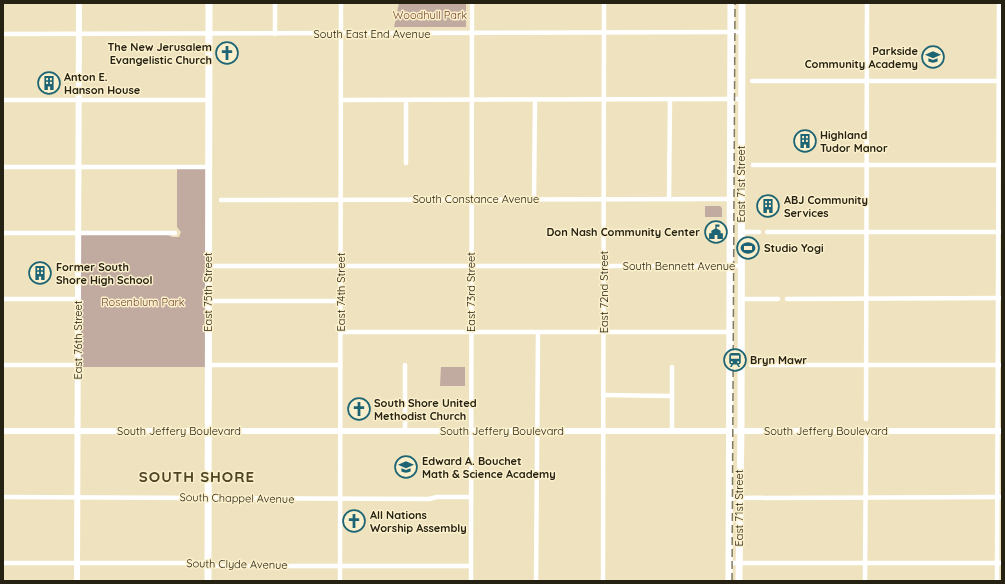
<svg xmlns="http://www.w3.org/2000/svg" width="1005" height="584" viewBox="0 0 1005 584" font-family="Quicksand,sans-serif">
  <rect width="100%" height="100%" fill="#eee3be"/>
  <!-- green -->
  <g fill="#c1aaa0">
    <polygon points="399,3 466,3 466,27 394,27"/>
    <polygon points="177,168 207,168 206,367 79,367 79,235 168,235 173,237 179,237 181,232 177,227"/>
    <polygon points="705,206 720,206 722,208 722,217 705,217"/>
    <polygon points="441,367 465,367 465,386 440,386"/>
  </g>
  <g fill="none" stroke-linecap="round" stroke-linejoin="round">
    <!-- minor -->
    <g stroke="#fff" stroke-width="4.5">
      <polyline points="3,34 742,32"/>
      <polyline points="275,34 275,3"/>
      <polyline points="752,81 999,81"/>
      <polyline points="3,100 209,100"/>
      <polyline points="341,100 741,99"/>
      <polyline points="406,163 406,100"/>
      <polyline points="753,165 1002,165"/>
      <polyline points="3,167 209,167"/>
      <polyline points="534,199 535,100"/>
      <polyline points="669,199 670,99"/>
      <polyline points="221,200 730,199"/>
      <polyline points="740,232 759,232"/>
      <polyline points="767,232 1002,232"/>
      <polyline points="3,233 175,233"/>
      <polyline points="208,266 741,266"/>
      <polyline points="3,299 78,299"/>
      <polyline points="741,299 778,299"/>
      <polyline points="787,299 1002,298"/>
      <polyline points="208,301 341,301"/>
      <polyline points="340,332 729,332"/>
      <polyline points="3,365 78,365"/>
      <polyline points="208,365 340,365"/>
      <polyline points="751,365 1002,365"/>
      <polyline points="603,395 672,396"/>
      <polyline points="866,419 867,3"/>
      <polyline points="405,431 405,365"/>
      <polyline points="672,432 672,367"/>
      <polyline points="3,497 429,499 437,497 471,497"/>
      <polyline points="729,498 1002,497"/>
      <polyline points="3,563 202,563 216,566 471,566"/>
      <polyline points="728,563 1002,563"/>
      <polyline points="340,581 341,3"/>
      <polyline points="471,581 472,3"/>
      <polyline points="536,581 538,332"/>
      <polyline points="603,581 604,3"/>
      <polyline points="865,581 866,431"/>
      <polyline points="997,581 999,3"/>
    </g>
    <!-- tertiary -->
    <g stroke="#fff" stroke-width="6">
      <polyline points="3,431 1002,431"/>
      <polyline points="77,581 79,3"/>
    </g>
    <!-- secondary -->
    <g stroke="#fff" stroke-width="7">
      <polyline points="208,581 209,3"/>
      <polyline points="729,581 731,3"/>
      <polyline points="739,581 741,425 742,3"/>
    </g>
    <!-- rail -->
    <polyline stroke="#817a61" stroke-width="1.5" stroke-dasharray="8 4" stroke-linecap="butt" points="732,581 735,3"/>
  </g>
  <!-- icons -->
  <defs>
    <g id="church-ring" transform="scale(1.15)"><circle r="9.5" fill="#fbf0cb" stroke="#1d6474" stroke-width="1.5"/><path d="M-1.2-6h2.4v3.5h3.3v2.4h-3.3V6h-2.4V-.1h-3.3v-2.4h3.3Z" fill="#1d6474"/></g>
    <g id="school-ring" transform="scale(1.15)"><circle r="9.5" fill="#fbf0cb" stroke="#1d6474" stroke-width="1.5"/><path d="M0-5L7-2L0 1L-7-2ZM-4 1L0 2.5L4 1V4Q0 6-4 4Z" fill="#1d6474"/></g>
    <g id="building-ring" transform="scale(1.15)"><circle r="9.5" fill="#fbf0cb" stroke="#1d6474" stroke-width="1.5"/><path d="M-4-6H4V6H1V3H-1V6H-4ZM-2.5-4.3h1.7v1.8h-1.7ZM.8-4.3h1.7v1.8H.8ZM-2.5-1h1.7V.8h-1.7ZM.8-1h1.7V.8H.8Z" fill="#1d6474"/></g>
    <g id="civic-ring" transform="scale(1.15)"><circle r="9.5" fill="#fbf0cb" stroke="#1d6474" stroke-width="1.5"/><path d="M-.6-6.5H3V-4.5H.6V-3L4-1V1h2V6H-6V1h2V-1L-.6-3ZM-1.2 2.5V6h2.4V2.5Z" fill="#1d6474"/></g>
    <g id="stadium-ring" transform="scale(1.15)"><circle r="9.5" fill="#fbf0cb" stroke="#1d6474" stroke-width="1.5"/><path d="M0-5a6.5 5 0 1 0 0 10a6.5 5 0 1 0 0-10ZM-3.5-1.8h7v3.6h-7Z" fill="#1d6474"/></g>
    <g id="station-ring" transform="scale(1.15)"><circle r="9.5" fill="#fbf0cb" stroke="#1d6474" stroke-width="1.5"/><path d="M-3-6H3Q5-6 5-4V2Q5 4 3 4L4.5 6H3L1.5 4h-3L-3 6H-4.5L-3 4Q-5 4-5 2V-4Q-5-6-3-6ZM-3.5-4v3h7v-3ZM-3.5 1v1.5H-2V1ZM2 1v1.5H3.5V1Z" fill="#1d6474"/></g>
  </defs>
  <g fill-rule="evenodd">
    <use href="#church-ring" x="227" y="53"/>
    <use href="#school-ring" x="933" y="57"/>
    <use href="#building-ring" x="49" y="83"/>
    <use href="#building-ring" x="805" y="141"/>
    <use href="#building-ring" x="768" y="206"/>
    <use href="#civic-ring" x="716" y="232"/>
    <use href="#stadium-ring" x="748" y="248"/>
    <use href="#building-ring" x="40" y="273"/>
    <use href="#station-ring" x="735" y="360"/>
    <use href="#church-ring" x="359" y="409"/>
    <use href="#school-ring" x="406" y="467"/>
    <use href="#church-ring" x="354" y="521"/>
  </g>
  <g text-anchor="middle" stroke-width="3" stroke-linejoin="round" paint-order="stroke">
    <!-- park labels -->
    <g font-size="11" fill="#754531" stroke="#fbf0cb">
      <text x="430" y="19">Woodhull Park</text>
      <text x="143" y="306">Rosenblum Park</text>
    </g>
    <!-- street labels -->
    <g font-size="11" fill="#252113" stroke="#fbf0cb">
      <text x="372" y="38">South East End Avenue</text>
      <text transform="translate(741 184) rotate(-90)" y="4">East 71st Street</text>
      <text x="476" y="203">South Constance Avenue</text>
      <text x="679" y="270">South Bennett Avenue</text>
      <text transform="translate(208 292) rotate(-90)" y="4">East 75th Street</text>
      <text transform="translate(341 292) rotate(-90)" y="4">East 74th Street</text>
      <text transform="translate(471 292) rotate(-90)" y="4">East 73rd Street</text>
      <text transform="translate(604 292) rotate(-90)" y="4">East 72nd Street</text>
      <text transform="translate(78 340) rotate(-90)" y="4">East 76th Street</text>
      <text x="179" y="435">South Jeffery Boulevard</text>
      <text x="502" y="435">South Jeffery Boulevard</text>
      <text x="826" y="435">South Jeffery Boulevard</text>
      <text transform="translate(237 498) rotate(1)" y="4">South Chappel Avenue</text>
      <text transform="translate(739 508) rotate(-90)" y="4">East 71st Street</text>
      <text transform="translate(237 564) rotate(1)" y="4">South Clyde Avenue</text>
    </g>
    <!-- poi labels -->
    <g font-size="11" font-weight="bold" fill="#252113" stroke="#fbf0cb" text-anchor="start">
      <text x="212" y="51" text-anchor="end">The New Jerusalem<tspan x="212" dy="13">Evangelistic Church</tspan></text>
      <text x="918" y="55" text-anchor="end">Parkside<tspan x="918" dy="13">Community Academy</tspan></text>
      <text x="64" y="81">Anton E.<tspan x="64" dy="13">Hanson House</tspan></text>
      <text x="820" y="139">Highland<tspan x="820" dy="13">Tudor Manor</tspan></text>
      <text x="784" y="204">ABJ Community<tspan x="784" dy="13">Services</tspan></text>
      <text x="700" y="236" text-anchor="end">Don Nash Community Center</text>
      <text x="764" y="252">Studio Yogi</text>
      <text x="56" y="271">Former South<tspan x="56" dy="13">Shore High School</tspan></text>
      <text x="750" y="364">Bryn Mawr</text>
      <text x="374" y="407">South Shore United<tspan x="374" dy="13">Methodist Church</tspan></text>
      <text x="422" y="465">Edward A. Bouchet<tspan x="422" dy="13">Math &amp; Science Academy</tspan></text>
      <text x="370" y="519">All Nations<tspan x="370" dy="13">Worship Assembly</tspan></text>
    </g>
    <!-- district labels -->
    <g font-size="15" font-weight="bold" letter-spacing="1" fill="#4f4526" stroke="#fbf0cb">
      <text x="197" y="482">SOUTH SHORE</text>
    </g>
  </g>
  <!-- border -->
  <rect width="1005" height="584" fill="none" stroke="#252113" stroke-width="8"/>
</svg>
